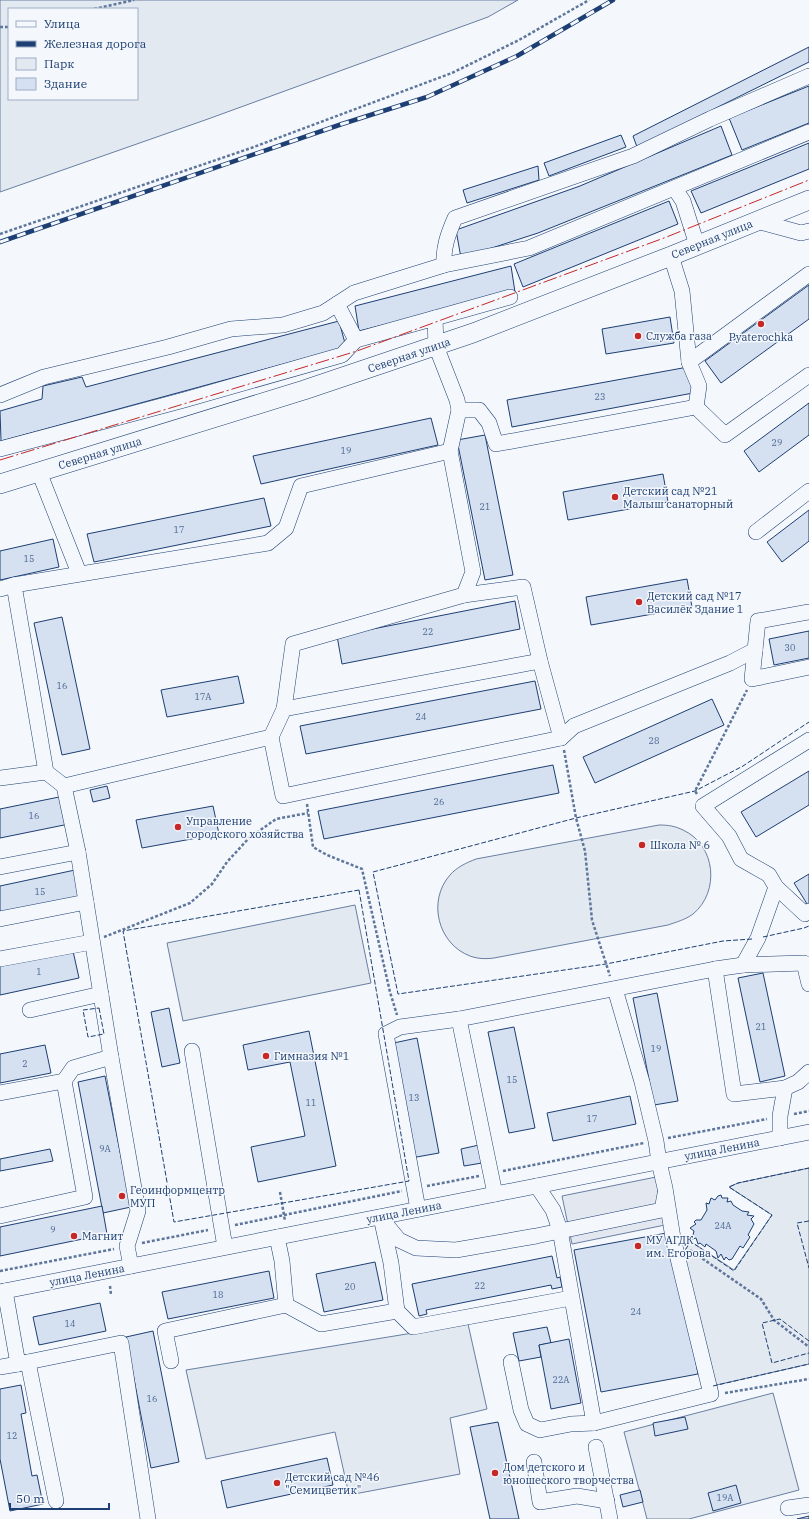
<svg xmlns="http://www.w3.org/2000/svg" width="809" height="1519" viewBox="0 0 809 1519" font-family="'IBM Plex Serif',serif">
  <rect width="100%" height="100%" fill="#f4f7fb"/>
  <!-- green -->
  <g fill="#e3e9f0" stroke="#687fa3" fill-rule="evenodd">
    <path d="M 0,0 L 518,0 L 488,17 L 208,119 L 0,192 ZM 9,9 L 137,9 L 137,99 L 9,99 Z"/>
    <path d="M 659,825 C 668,825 675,826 683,830 C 716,845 720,892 693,914 C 685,920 676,922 668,925 L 494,958 C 486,959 478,959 470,956 C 438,944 427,901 450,875 C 457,867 466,863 476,859 Z"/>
    <polygon points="355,905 371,983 183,1021 167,943"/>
    <polygon points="809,1168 809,1364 712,1386 682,1256 690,1241 734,1270 772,1215 729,1187 738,1183"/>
    <polygon points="468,1324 487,1409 450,1418 460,1474 349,1495 335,1432 206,1459 186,1370"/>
    <polygon points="773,1393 799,1490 689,1519 647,1519 624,1432"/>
  </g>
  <!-- parking -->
  <polygon fill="#e3e8f0" stroke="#687fa3" points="656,1177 665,1225 572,1244 562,1196"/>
  <!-- building -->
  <g fill="#d5e0f0" stroke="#1d3f73">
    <polygon points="809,47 809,62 637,147 633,136"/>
    <polygon points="809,86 809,123 742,150 729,118"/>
    <polygon points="721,126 732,155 538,233 461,258 456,230 580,186"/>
    <polygon points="621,135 626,147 549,176 544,163"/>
    <polygon points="809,143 809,169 701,213 691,191"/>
    <polygon points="538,166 539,180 467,203 463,190"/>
    <polygon points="669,201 678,224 523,287 514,264"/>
    <polygon points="511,266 515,292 359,331 355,306"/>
    <polygon points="809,285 809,319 721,383 705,361"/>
    <polygon points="670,317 674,343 606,354 602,329"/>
    <polygon points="339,321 346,347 1,441 0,411 42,399 43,386 82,377 86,387"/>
    <polygon points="688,367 693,393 512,427 507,400"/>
    <polygon points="809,403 809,435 759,472 744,451"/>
    <polygon points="431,418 438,445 261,484 253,456"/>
    <polygon points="485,435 513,575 485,580 457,440"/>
    <polygon points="663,474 668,502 568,520 563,492"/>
    <polygon points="264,498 271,526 94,562 87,534"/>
    <polygon points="809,510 809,541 782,562 767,542"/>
    <polygon points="53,539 59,567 0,580 0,551"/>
    <polygon points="687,579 692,607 591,625 586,597"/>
    <polygon points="515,601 520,629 342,664 337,636"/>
    <polygon points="62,617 90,749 62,755 34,623"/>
    <polygon points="809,631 809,658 774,665 769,639"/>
    <polygon points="238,676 244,703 167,717 161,690"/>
    <polygon points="535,681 541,709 306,754 300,726"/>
    <polygon points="712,699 724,725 595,783 583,757"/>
    <polygon points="553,765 559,793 324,839 318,811"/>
    <polygon points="809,771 809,805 756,837 741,812"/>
    <polygon points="107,786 110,798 93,802 90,790"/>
    <polygon points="64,796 69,824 0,838 0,809"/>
    <polygon points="213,806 219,834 142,848 136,820"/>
    <polygon points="75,870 82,898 0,915 0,886"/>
    <polygon points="809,874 809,907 794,883"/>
    <polygon points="73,951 79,978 0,995 0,966"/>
    <polygon points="763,973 785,1076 760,1082 738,978"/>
    <polygon points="657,993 678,1101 654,1105 633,998"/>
    <polygon points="169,1008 180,1063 162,1067 151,1012"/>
    <polygon points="514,1027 535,1128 509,1133 488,1032"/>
    <polygon points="309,1031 336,1166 258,1182 251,1147 305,1136 290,1062 248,1070 243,1045"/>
    <polygon points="417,1038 439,1153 411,1158 389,1044"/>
    <polygon points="45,1045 51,1073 0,1083 0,1054"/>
    <polygon points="105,1076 131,1207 103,1213 78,1082"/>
    <polygon points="630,1096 636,1124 553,1141 547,1113"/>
    <polygon points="479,1145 482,1163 464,1166 461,1149"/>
    <polygon points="50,1149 53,1161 0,1171 0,1159"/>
    <polygon points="721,1195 722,1198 728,1198 727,1202 731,1201 733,1205 742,1211 749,1212 747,1215 754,1216 751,1219 754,1224 748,1235 750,1237 743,1248 740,1246 732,1259 729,1260 726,1257 724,1260 721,1254 718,1258 716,1251 706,1244 705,1247 700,1243 698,1244 696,1238 692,1239 694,1231 690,1228 696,1224 694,1222 696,1220 701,1220 707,1210 706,1203 709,1204 711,1198 715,1200 718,1196"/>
    <polygon points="102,1206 107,1234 0,1256 0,1227"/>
    <polygon points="672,1232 698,1374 601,1392 574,1250"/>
    <polygon points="552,1256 557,1278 560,1277 562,1287 552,1289 551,1285 426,1310 427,1314 419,1316 412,1284"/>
    <polygon points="375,1262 383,1300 324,1312 316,1274"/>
    <polygon points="269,1271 274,1298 168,1319 162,1292"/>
    <polygon points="100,1303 106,1331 39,1345 33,1317"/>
    <polygon points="547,1327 551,1343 539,1345 541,1357 519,1361 513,1333"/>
    <polygon points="153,1331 179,1462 151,1468 126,1337"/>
    <polygon points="569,1339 581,1403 551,1409 539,1345"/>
    <polygon points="21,1385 26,1413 21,1414 32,1476 37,1475 43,1504 10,1511 0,1459 0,1389"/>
    <polygon points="685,1417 688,1429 655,1436 653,1423"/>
    <polygon points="498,1422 519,1519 490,1519 470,1427"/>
    <polygon points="327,1458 333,1485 227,1508 221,1481"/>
    <polygon points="736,1485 741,1503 713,1511 708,1493"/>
    <polygon points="640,1490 643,1502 623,1507 620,1495"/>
    <polygon points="809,1516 809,1519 797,1519"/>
  </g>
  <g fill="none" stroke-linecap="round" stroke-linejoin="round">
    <!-- minor casing -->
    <g stroke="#1d3f73" stroke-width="16">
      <g id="minor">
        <path d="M 809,76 L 710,119 L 633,156 L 455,218 C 448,234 443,248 444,265 L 529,248 L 809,132"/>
        <polyline points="675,189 683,201 697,245"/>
        <polyline points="757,221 801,233 809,231"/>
        <polyline points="671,256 682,291 689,362 699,386 696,407"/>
        <polyline points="435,318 510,297"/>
        <polyline points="356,340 337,304 354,293 444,265"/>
        <polyline points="689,362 809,274"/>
        <polyline points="0,395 44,377 168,347 231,329 283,325 323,313 337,304"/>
        <polyline points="0,449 184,400 342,355 356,340 435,318 436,346 457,400 459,410 479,410 489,423 496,444 696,407 725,435 809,375"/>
        <polyline points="39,472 79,573"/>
        <polyline points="756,532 809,491"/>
        <polyline points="0,589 14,585"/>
        <polyline points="464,595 523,587 540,661"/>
        <polyline points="809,612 758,621 752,679 809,667"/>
        <polyline points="284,709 293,644 464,595 473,572 450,451"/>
        <polyline points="271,737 284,709 540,661 561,738"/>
        <polyline points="0,778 46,772"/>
        <polyline points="64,786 271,737 283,796 561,738 574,726 730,663 755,650"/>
        <polyline points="64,786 46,772 14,585 268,543 286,528 301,486 450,451 459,410"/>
        <polyline points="64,786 78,852 111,1057 138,1211 127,1246 131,1266"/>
        <polyline points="0,867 78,852"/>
        <polyline points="776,887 805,914 809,911"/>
        <polyline points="0,919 86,902"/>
        <polyline points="0,959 92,942"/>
        <polyline points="743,965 758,938 776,887 769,875 741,859 729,836 703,806 809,740"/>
        <polyline points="809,984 804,963 743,965 715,969 734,1094 785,1088 798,1082 809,1072"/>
        <polyline points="30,1010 101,994"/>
        <polyline points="192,1051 225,1247"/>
        <polyline points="0,1093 64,1081"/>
        <polyline points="780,1138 780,1116 785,1088"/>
        <polyline points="537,1186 553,1210 560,1230 594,1423"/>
        <polyline points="495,1194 459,1019 715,969"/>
        <polyline points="418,1209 386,1034 400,1027 459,1019"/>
        <polyline points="0,1216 85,1197 64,1081 73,1068 111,1057"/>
        <polyline points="380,1217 399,1240 416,1248 456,1250 536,1236 662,1210 665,1194"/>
        <polyline points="5,1291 18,1364 121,1343 148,1519"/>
        <polyline points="0,1292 809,1132"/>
        <polyline points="286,1305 321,1324 397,1311 391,1263 382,1222"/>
        <polyline points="397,1311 413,1327 571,1298"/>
        <polyline points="171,1361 165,1331 286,1305 282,1261 277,1237"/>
        <polyline points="28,1362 56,1501"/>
        <polyline points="511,1362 521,1410 527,1424 540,1430 571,1424 594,1423 711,1394 673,1238 665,1188 659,1162 656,1141 642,1082 615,989"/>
        <polyline points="0,1367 18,1364"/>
        <polyline points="596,1447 610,1519"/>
        <polyline points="534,1462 540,1502 577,1496 607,1501"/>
        <polyline points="788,1508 809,1505"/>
      </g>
    </g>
    <!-- major casing -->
    <g stroke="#1d3f73" stroke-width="20">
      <polyline id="major" points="0,484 304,390 473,333 671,256 809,200"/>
    </g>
    <!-- path -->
    <g stroke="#5e769c" stroke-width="2.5" stroke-dasharray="3 2" stroke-linecap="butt">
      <polyline points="94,9 134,0"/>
      <polyline points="0,27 9,27"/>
      <polyline points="0,234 251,148 452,73 519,40 589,0"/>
      <polyline points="564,750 576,818 585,851 592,920 610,976"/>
      <polyline points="697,794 695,791 747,690"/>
      <polyline points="307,804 313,847 327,855 362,869 390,992 397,1015"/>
      <polyline points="104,937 190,903 212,884 227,862 249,838 276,819 308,813"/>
      <polyline points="794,1114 809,1111"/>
      <polyline points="668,1138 767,1119"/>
      <polyline points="503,1171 644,1143"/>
      <polyline points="427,1186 479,1176"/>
      <polyline points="280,1192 285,1221"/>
      <polyline points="235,1225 402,1191"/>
      <polyline points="142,1243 208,1230"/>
      <polyline points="690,1250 761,1299 774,1320 809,1347"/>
      <polyline points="0,1271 114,1249"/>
      <polyline points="110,1286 111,1295"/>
      <polyline points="725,1393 809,1379"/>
    </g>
    <!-- minor -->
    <use href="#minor" stroke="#f4f7fb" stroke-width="15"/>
    <!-- major -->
    <use href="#major" stroke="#f4f7fb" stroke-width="19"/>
    <!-- rail casing -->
    <g stroke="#1d3f73" stroke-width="4.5">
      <polyline id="rail" points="0,242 342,124 427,97 517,56 613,0"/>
    </g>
    <!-- rail -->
    <use href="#rail" stroke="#f4f7fb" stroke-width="3" stroke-dasharray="9" stroke-linecap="butt"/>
    <!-- fence -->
    <g stroke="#1d3f73" stroke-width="1" stroke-dasharray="5 2" stroke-linecap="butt">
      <polygon points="359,890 409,1181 174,1222 123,931"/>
      <polyline points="763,937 804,928 809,926"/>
      <polyline points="752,939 723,941 606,964 398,994 373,872 576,818 695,791 743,766 809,722"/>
      <polygon points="99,1008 104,1034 88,1037 83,1010"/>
      <polyline points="809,1221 797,1223 809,1268"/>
      <polyline points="683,1255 690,1241 734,1271 772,1215 729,1187 738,1183 809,1168"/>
      <polyline points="809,1341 780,1319 762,1323 772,1363 809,1353"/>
      <polyline points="713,1386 809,1364"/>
    </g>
    <!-- power -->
    <polyline stroke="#c62828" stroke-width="1" stroke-dasharray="14 3 2 3" stroke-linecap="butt" points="0,460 357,351 664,238 809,180"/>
  </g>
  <!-- markers -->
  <g fill="#c62828" stroke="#f4f7fb" stroke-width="1.5">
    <circle cx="761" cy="324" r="4"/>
    <circle cx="638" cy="336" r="4"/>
    <circle cx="615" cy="497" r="4"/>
    <circle cx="639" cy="602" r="4"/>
    <circle cx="178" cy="827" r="4"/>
    <circle cx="642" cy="845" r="4"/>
    <circle cx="266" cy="1056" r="4"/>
    <circle cx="122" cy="1196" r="4"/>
    <circle cx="74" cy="1236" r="4"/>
    <circle cx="638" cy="1246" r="4"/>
    <circle cx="495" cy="1473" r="4"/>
    <circle cx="277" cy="1483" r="4"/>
  </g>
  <g text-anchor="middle" stroke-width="3" stroke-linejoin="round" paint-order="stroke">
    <!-- number labels -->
    <g font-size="9" fill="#4b6792">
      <text x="600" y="400">23</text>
      <text x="777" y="446">29</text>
      <text x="346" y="454">19</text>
      <text x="485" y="510">21</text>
      <text x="179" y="533">17</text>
      <text x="29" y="562">15</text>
      <text x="428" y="635">22</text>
      <text x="790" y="651">30</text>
      <text x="62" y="689">16</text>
      <text x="203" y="700">17А</text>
      <text x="421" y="720">24</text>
      <text x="654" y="744">28</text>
      <text x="439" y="805">26</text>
      <text x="34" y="819">16</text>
      <text x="40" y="895">15</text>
      <text x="39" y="975">1</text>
      <text x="761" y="1030">21</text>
      <text x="656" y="1052">19</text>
      <text x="25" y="1067">2</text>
      <text x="512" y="1083">15</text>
      <text x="414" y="1101">13</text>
      <text x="311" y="1106">11</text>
      <text x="592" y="1122">17</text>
      <text x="105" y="1152">9А</text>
      <text x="723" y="1229">24А</text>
      <text x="53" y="1233">9</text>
      <text x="480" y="1289">22</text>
      <text x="350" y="1290">20</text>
      <text x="218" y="1298">18</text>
      <text x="636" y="1315">24</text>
      <text x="70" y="1327">14</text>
      <text x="561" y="1383">22А</text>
      <text x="152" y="1402">16</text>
      <text x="12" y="1439">12</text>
      <text x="725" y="1501">19А</text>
    </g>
    <!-- street labels -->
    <g font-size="11" fill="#1d3f73" stroke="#f4f7fb">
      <text transform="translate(712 239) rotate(-22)" y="4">Северная улица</text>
      <text transform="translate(409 355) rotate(-19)" y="4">Северная улица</text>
      <text transform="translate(100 453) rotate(-17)" y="4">Северная улица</text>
      <text transform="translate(722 1149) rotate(-11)" y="4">улица Ленина</text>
      <text transform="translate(404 1212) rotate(-11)" y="4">улица Ленина</text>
      <text transform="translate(87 1275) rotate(-11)" y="4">улица Ленина</text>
    </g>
    <!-- poi labels -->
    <g font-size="11" fill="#1d3f73" stroke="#f4f7fb" text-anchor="start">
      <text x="646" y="340">Служба газа</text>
      <text x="761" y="341" text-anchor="middle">Pyaterochka</text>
      <text x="623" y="495">Детский сад №21<tspan x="623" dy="13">Малыш санаторный</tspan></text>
      <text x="647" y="600">Детский сад №17<tspan x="647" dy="13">Василёк Здание 1</tspan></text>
      <text x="186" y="825">Управление<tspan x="186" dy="13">городского хозяйства</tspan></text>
      <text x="650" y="849">Школа № 6</text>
      <text x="274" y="1060">Гимназия №1</text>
      <text x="130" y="1194">Геоинформцентр<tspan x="130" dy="13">МУП</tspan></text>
      <text x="82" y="1240">Магнит</text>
      <text x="646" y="1244">МУ АГДК<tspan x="646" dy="13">им. Егорова</tspan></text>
      <text x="503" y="1471">Дом детского и<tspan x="503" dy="13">юношеского творчества</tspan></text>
      <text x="285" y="1481">Детский сад №46<tspan x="285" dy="13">"Семицветик"</tspan></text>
    </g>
  </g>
  <!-- legend -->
  <rect x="8" y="8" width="130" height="92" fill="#f4f7fb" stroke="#9eadc5"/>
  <rect x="16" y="21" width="20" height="6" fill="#f4f7fb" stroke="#9eadc5"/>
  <text x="44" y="28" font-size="12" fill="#1d3f73">Улица</text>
  <rect x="16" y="41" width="20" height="6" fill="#1d3f73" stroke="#9eadc5"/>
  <text x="44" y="48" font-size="12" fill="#1d3f73">Железная дорога</text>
  <rect x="16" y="58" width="20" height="12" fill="#e3e9f0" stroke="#9eadc5"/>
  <text x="44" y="68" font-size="12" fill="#1d3f73">Парк</text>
  <rect x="16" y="78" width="20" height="12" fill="#d5e0f0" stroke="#9eadc5"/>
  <text x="44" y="88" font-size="12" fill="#1d3f73">Здание</text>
  <!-- scale -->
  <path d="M10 1503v6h99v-6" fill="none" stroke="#1d3f73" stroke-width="2"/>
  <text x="16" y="1503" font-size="12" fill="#1d3f73" stroke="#f4f7fb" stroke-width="3" paint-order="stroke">50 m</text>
</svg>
